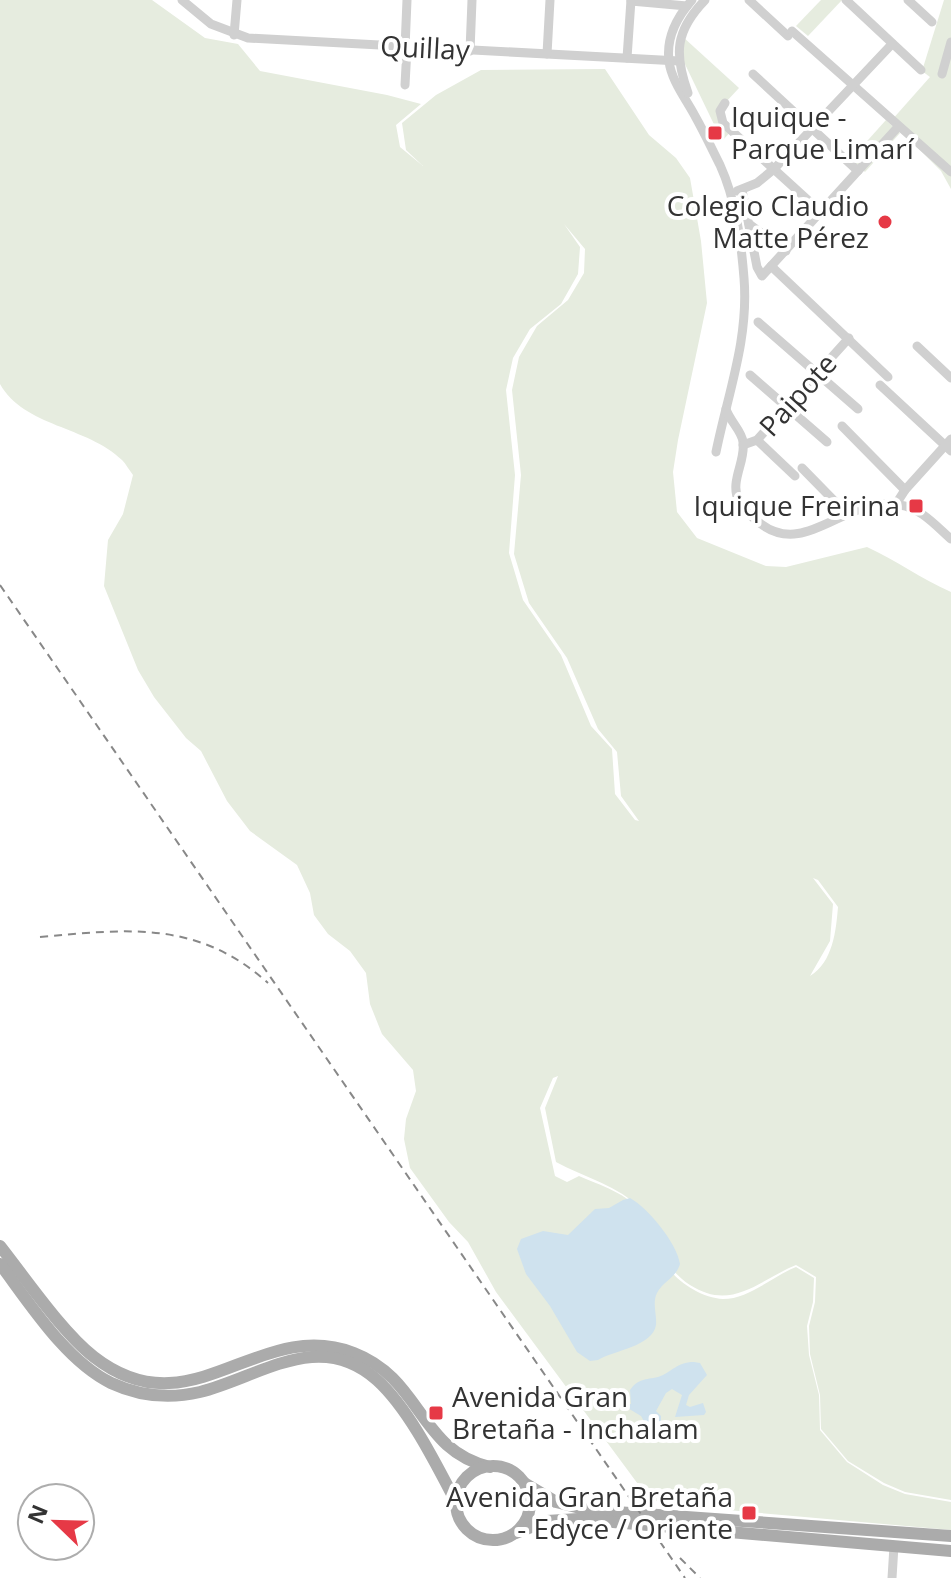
<svg xmlns="http://www.w3.org/2000/svg" width="951" height="1578" viewBox="0 0 951 1578" font-family="'Open Sans',sans-serif">
  <rect width="100%" height="100%" fill="#fff"/>
  <!-- green -->
  <g fill="#e6ecdf" fill-rule="evenodd">
    <path d="M 0,0 L 152,0 L 205,38 L 238,44 L 260,71 L 387,95 L 421,104 L 396,125 L 400,147 L 423,166 L 406,150 L 402,123 L 436,95 L 481,70 L 605,69 L 649,135 L 676,158 L 690,178 L 701,241 L 707,303 L 678,440 L 673,472 L 677,512 L 697,538 L 766,566 L 786,567 L 867,547 C 896,560 921,579 951,592 L 951,1500 L 905,1492 L 884,1483 L 848,1461 L 821,1429 L 820,1395 L 810,1354 L 809,1326 L 815,1302 L 816,1277 L 796,1265 C 759,1280 732,1312 690,1285 C 682,1280 674,1272 668,1264 C 657,1248 655,1223 641,1209 C 619,1186 584,1177 556,1162 L 545,1108 L 558,1076 L 553,1078 L 540,1108 L 555,1176 L 567,1182 L 579,1176 C 600,1185 629,1194 643,1214 C 653,1229 656,1249 666,1265 C 677,1282 702,1298 723,1299 C 749,1299 773,1276 796,1267 L 814,1278 L 813,1302 L 807,1326 L 809,1355 L 819,1395 L 820,1430 L 847,1462 L 883,1485 L 905,1494 L 951,1502 L 951,1530 L 671,1505 L 649,1499 L 496,1292 L 468,1242 L 449,1222 L 410,1168 L 404,1139 L 406,1119 L 416,1091 L 413,1070 L 382,1034 L 370,1004 L 366,973 L 350,951 L 328,934 L 314,915 L 310,893 L 297,865 L 250,831 L 227,801 L 201,751 L 186,738 L 154,697 L 138,670 L 104,586 L 108,540 L 123,514 L 133,475 C 129,470 126,464 122,460 C 87,426 24,427 0,384 ZM 564,224 L 585,249 L 584,273 L 568,300 L 537,326 L 519,357 L 512,390 L 521,475 L 514,554 L 529,603 L 567,658 L 598,729 L 617,752 L 621,796 L 639,821 L 635,820 L 615,794 L 612,749 L 591,726 L 561,655 L 523,600 L 509,553 L 515,475 L 506,390 L 513,358 L 530,329 L 561,304 L 578,274 L 580,247 ZM 813,878 L 818,880 L 838,907 C 836,931 833,962 810,976 L 830,941 L 833,904 Z"/>
    <polygon points="821,0 842,0 808,36 796,26"/>
    <polygon points="944,0 951,0 951,189 941,171 891,121 930,77 922,71"/>
    <polygon points="683,37 739,88 725,103 720,117 734,128 722,141 683,60"/>
    <polygon points="886,120 900,133 865,172 851,159"/>
  </g>
  <!-- water -->
  <g fill="#cfe2ee">
    <path d="M 630,1198 C 648,1208 677,1243 680,1264 C 676,1278 663,1281 657,1293 C 652,1303 657,1314 656,1325 C 652,1347 614,1350 598,1360 L 590,1361 L 577,1352 L 550,1306 L 526,1274 L 517,1249 L 521,1239 L 543,1231 L 568,1235 L 595,1209 L 609,1208 L 623,1200 Z"/>
    <path d="M 694,1362 L 700,1363 L 707,1375 L 689,1395 L 686,1405 L 690,1407 L 703,1403 L 706,1412 L 704,1415 L 675,1417 L 682,1395 L 672,1389 L 666,1393 L 656,1411 L 661,1416 L 661,1421 L 646,1425 L 641,1416 L 626,1407 L 626,1404 L 631,1404 L 630,1390 C 639,1378 645,1380 658,1377 C 673,1372 676,1362 694,1362 Z"/>
  </g>
  <g fill="none" stroke-linecap="round" stroke-linejoin="round">
    <!-- minor -->
    <g stroke="#d0d0d0" stroke-width="9">
      <polyline points="182,0 211,24 248,38 679,61"/>
      <path d="M 692,0 C 677,17 666,38 669,61 C 671,80 686,99 695,116 C 704,132 712,149 720,165 C 736,200 741,241 744,278 C 749,339 728,393 716,452"/>
      <polyline points="749,0 788,36"/>
      <polyline points="846,0 921,70"/>
      <polyline points="908,0 932,22"/>
      <polyline points="631,1 687,6"/>
      <polyline points="792,31 951,172"/>
      <polyline points="234,35 237,0"/>
      <polyline points="405,48 407,0"/>
      <polyline points="470,51 472,0"/>
      <polyline points="547,54 550,0"/>
      <polyline points="627,58 631,0"/>
      <polyline points="753,74 858,171"/>
      <polyline points="942,74 951,42"/>
      <polyline points="405,85 407,48"/>
      <path d="M 688,93 C 674,54 675,31 705,0"/>
      <polyline points="725,103 720,111 723,123 821,212"/>
      <polyline points="742,190 757,267 762,276 898,127"/>
      <polyline points="737,191 757,183 774,169 892,44"/>
      <polyline points="749,224 786,251"/>
      <polyline points="771,266 888,377"/>
      <polyline points="758,322 858,409"/>
      <polyline points="917,346 951,378"/>
      <polyline points="750,375 827,442"/>
      <polyline points="880,385 951,451"/>
      <path d="M 726,409 C 729,420 742,431 743,442 C 746,462 729,481 739,502 C 744,511 753,518 761,524 C 807,558 845,495 900,505 C 921,508 936,526 951,539"/>
      <polyline points="842,426 905,490"/>
      <polyline points="757,440 795,476"/>
      <polyline points="743,445 757,440 849,338"/>
      <polyline points="802,468 846,513"/>
      <polyline points="896,504 905,490 951,439"/>
      <polyline points="892,1578 894,1546"/>
    </g>
    <!-- major -->
    <g stroke="#ababab" stroke-width="12">
      <path d="M 0,1246 C 26,1279 62,1332 94,1357 C 192,1433 257,1316 354,1353 C 422,1379 419,1451 490,1467"/>
      <path d="M 0,1264 C 30,1304 66,1361 111,1383 C 139,1396 170,1399 200,1392 C 260,1377 319,1328 377,1380 C 409,1409 436,1464 456,1502"/>
      <circle cx="493" cy="1503" r="37"/>
      <polyline points="524,1483 556,1502 588,1510 951,1536"/>
      <polyline points="516,1533 547,1521 578,1519 951,1551"/>
    </g>
    <!-- rail -->
    <g stroke="#888" stroke-width="2" stroke-dasharray="8 6" stroke-linecap="butt">
      <polyline points="0,585 685,1578"/>
      <path d="M 40,937 C 127,929 198,920 268,983"/>
      <polyline points="680,1558 700,1578"/>
    </g>
  </g>
  <!-- markers -->
  <g fill="#e63946" stroke="#fff" stroke-width="3">
    <rect x="707" y="125" width="16" height="16" rx="4"/>
    <circle cx="885" cy="222" r="8"/>
    <rect x="908" y="498" width="16" height="16" rx="4"/>
    <rect x="428" y="1405" width="16" height="16" rx="4"/>
    <rect x="741" y="1505" width="16" height="16" rx="4"/>
  </g>
  <g text-anchor="middle" stroke-width="8" stroke-linejoin="round" paint-order="stroke">
    <!-- street labels -->
    <g font-size="28" fill="#333" stroke="#fff">
      <text transform="translate(425 48) rotate(3)" y="10">Quillay</text>
      <text transform="translate(798 395) rotate(-48)" y="10">Paipote</text>
    </g>
    <!-- poi labels -->
    <g font-size="28" fill="#333" stroke="#fff" text-anchor="end">
      <text x="731" y="127" text-anchor="start">Iquique -<tspan x="731" dy="32">Parque Limarí</tspan></text>
      <text x="869" y="216">Colegio Claudio<tspan x="869" dy="32">Matte Pérez</tspan></text>
      <text x="900" y="516">Iquique Freirina</text>
      <text x="452" y="1407" text-anchor="start">Avenida Gran<tspan x="452" dy="32">Bretaña - Inchalam</tspan></text>
      <text x="733" y="1507">Avenida Gran Bretaña<tspan x="733" dy="32">- Edyce / Oriente</tspan></text>
    </g>
  </g>
  <!-- north arrow -->
  <g transform="translate(56 1522) rotate(293)"><circle r="38" fill="#ffffff" stroke="#adadad" stroke-width="2"/>
  <path d="M0-6L14 30L0 20L-14 30Z" fill="#e63946"/>
  <text y="-12" font-size="22" font-weight="bold" text-anchor="middle" fill="#333333">N</text>
  </g>
</svg>
